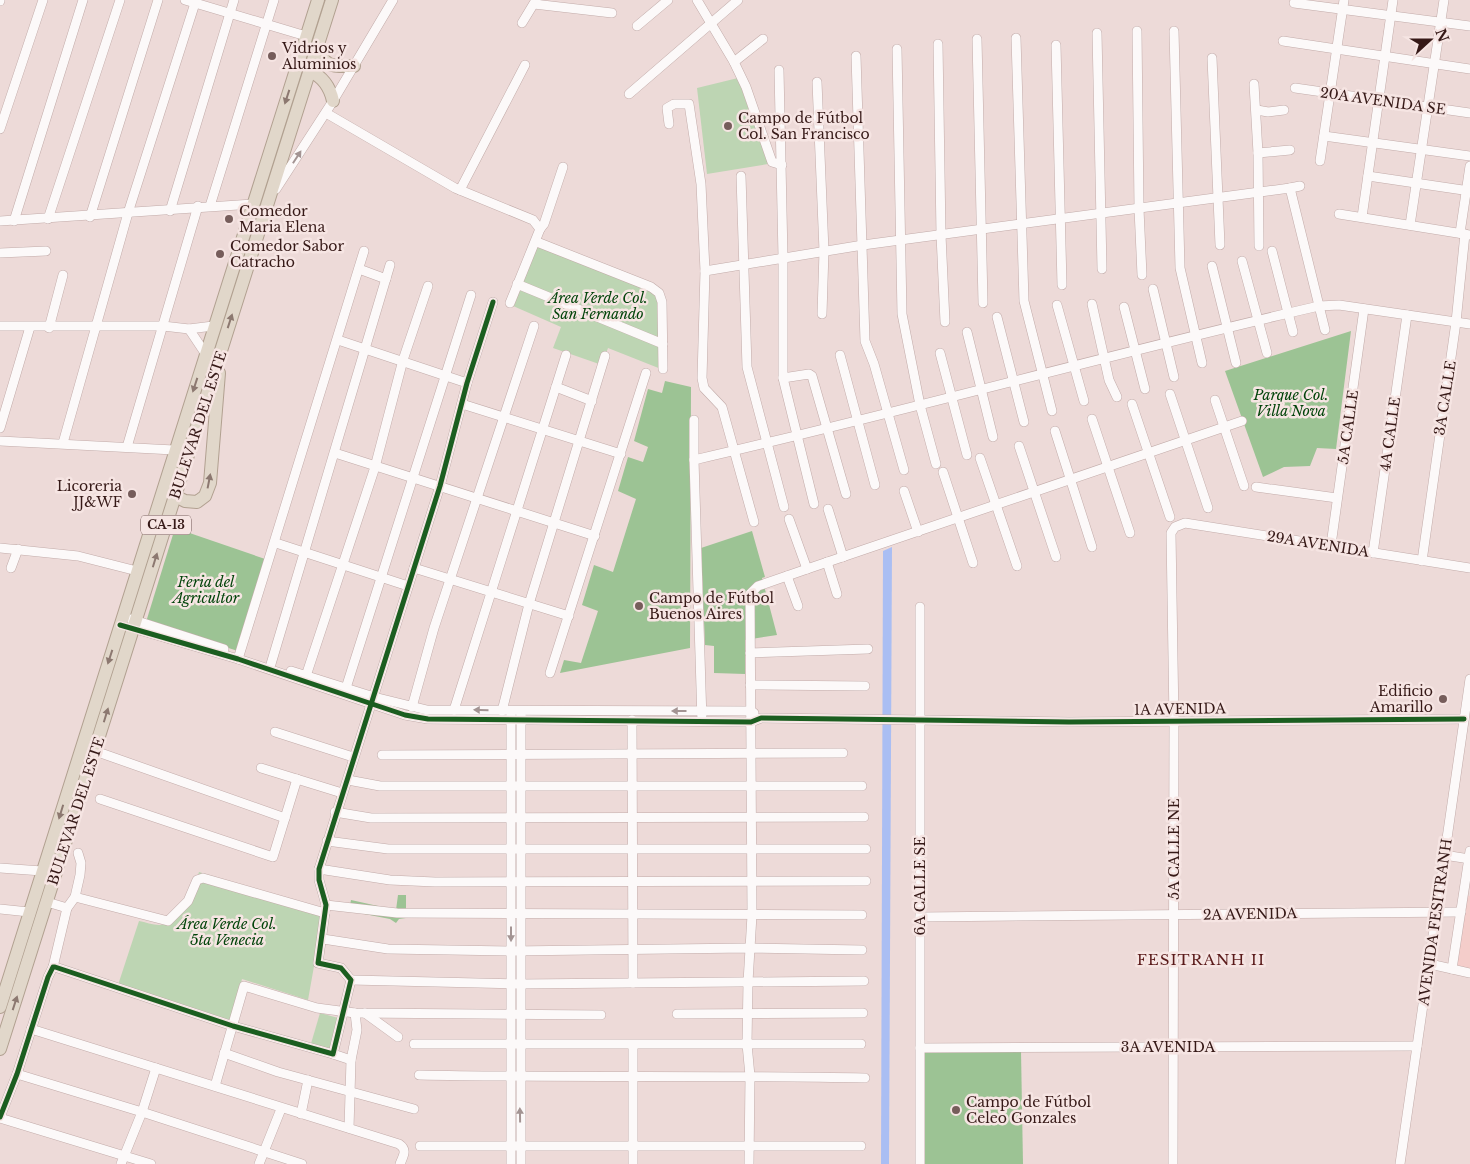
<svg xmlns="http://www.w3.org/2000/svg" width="1470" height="1164" viewBox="0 0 1470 1164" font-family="'Libre Baskerville',serif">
  <rect width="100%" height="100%" fill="#eddad8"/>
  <!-- built -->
  <polygon fill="#f4cdca" points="1467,895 1470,896 1470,969 1456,967"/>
  <!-- green -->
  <g fill="#bdd5b3">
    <polygon points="738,78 768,164 707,174 697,88"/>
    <polygon points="535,238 628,273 663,291 661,369 608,348 602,365 553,348 561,327 506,303"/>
    <path d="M 199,872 L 324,910 L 308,1000 L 242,979 L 231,1023 L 118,985 L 139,921 C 145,922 153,925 159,925 C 177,924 194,888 199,872 Z"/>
    <polygon points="320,1013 342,1019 332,1053 310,1047"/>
  </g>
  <!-- forest -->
  <g fill="#9cc394">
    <polygon points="1351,331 1336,449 1317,448 1310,466 1284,467 1263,477 1225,371"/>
    <polygon points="665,381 691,387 690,648 560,673 564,660 581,663 598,611 582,605 594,565 613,572 636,499 618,491 628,457 643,462 648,447 634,441 648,389 662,393"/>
    <polygon points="175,528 268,560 238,651 146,622"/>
    <polygon points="752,531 765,577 762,578 777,635 745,640 745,674 714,673 714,646 705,645 701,548"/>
    <polygon points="398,895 406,895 406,918 399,919 396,923 390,919 349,911 351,900 396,910"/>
    <polygon points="920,1050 1021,1051 1023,1164 920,1164"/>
  </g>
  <!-- water -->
  <polygon fill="#aabef3" points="892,547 889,1164 881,1164 883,551"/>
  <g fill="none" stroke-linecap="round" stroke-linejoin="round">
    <!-- minor casing -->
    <g stroke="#c2aba9" stroke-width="10">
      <g id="minor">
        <polyline points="185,0 306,36"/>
        <polyline points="697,0 734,62 746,87 772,162 782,165"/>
        <polyline points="0,1 0,0"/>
        <polyline points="1294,3 1470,26"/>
        <polyline points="534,4 612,13"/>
        <polyline points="522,23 536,0"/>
        <polyline points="637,26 668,0"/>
        <polyline points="1137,31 1139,209 1142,275"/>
        <polyline points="1174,31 1180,268 1202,363"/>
        <polyline points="1097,33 1102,269"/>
        <polyline points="1016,38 1024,301 1052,411"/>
        <polyline points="977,39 983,303"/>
        <polyline points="1283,41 1470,69"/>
        <polyline points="938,44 941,235 945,322"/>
        <polyline points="1056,45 1062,285"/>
        <polyline points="897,49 902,314 920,405 936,464"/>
        <polyline points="856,56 865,341 874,364 904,470"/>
        <polyline points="1212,58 1220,245"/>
        <polyline points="734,62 763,39"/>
        <polyline points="779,70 783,257 783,378 814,504"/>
        <polyline points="817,82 824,251 822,314"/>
        <polyline points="1254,84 1258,153 1259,246"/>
        <polyline points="1295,88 1470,113"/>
        <polyline points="629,94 738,0"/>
        <polyline points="1257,110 1268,112 1284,110"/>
        <polyline points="326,113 455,188 533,220 540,229 510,303"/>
        <polyline points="669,124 667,108 674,104 689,104 701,184 705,271 702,378 704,388 722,407 754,522"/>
        <polyline points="0,129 43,0"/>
        <polyline points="1324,136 1470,156"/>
        <polyline points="1258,153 1290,150"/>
        <polyline points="1320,161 1344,0"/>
        <polyline points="741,176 747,367 784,507"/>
        <polyline points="1368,176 1470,191"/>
        <polyline points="1290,188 1300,186"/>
        <polyline points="276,189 333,101 393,0"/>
        <polyline points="460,190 525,65"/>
        <polyline points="210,206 274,0"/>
        <polyline points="170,211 234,0"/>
        <polyline points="1339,214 1470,235"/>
        <polyline points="90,217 158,0"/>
        <polyline points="1362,217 1393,0"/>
        <polyline points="48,219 120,0"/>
        <polyline points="0,221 253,204"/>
        <polyline points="14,221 83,0"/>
        <polyline points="1410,225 1444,0"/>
        <polyline points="540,229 544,224 563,167"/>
        <polyline points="1460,233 1470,166"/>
        <polyline points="537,242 651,287 659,293 662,302 663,369"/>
        <polyline points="1272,251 1293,332"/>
        <polyline points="0,253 46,251"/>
        <polyline points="1242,261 1267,353"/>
        <polyline points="1212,266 1236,363"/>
        <polyline points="359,269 386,279"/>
        <polyline points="705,271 863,245 1290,188 1325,330"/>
        <polyline points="517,284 663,344"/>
        <polyline points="1153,289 1174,377"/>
        <polyline points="1092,304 1109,380 1117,397"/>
        <polyline points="1057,305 1084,401"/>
        <polyline points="1124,307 1145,389"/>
        <polyline points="997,317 1024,422"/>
        <polyline points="0,326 163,326 189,329 213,326"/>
        <polyline points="49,328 63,275"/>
        <polyline points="189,329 205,353"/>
        <polyline points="967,332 993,437"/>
        <polyline points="338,340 467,383"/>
        <polyline points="940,353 967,455"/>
        <polyline points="840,355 875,485"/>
        <polyline points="783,378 809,374 812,376 846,494"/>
        <polyline points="556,387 592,401"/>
        <polyline points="1170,394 1208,508"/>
        <polyline points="1215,400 1244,486"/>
        <polyline points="462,404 621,454"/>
        <polyline points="1132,404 1170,517"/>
        <polyline points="1092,419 1130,533"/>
        <polyline points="0,428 30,327"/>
        <polyline points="1055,431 1092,547"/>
        <polyline points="0,441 174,450"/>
        <polyline points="63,443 128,213 196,0"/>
        <polyline points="1019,446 1056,557"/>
        <polyline points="127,447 198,206"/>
        <polyline points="335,453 595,536"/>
        <polyline points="980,458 1017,566"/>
        <polyline points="694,460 694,420"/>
        <polyline points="943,472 973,563"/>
        <polyline points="1256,487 1337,498"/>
        <polyline points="904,491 918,532"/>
        <polyline points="828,509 843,557"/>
        <polyline points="789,519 807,569"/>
        <polyline points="276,543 408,586"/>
        <polyline points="1331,545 1364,309"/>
        <polyline points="0,548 78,556 137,571"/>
        <polyline points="1373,553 1407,315"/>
        <polyline points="1422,561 1456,322 1465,234"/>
        <polyline points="827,562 837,594"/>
        <polyline points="11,568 18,549"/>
        <polyline points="414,568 569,616"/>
        <polyline points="787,576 798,606"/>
        <polyline points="131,619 224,649"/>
        <polyline points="129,627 238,659 405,715 428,719 751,722 761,718 1069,722 1464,719"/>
        <polyline points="750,653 868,649"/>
        <polyline points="238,659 364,251"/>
        <polyline points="271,664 390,265"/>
        <polyline points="291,671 374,697 427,710 751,711 754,713"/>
        <polyline points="550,673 646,373"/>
        <polyline points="306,676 375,467 403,360 428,286"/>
        <polyline points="750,685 865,686"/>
        <polyline points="346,688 471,295"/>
        <polyline points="412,707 434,628 534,326"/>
        <polyline points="454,710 566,355"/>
        <polyline points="502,711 529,604 605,356"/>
        <polyline points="632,720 633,983"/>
        <path d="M 702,721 L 694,460 C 903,412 1110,354 1319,306 L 1339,305 L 1470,324"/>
        <polyline points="275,732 353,757"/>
        <polyline points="95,751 285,818"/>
        <polyline points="382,755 843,753"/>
        <polyline points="261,768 342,793"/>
        <polyline points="348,780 380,786 862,786"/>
        <polyline points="100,799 273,857 297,779"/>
        <polyline points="335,812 371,818 864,817"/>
        <polyline points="327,841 388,849 866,849"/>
        <polyline points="1444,855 1470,859"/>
        <polyline points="0,868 42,871"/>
        <polyline points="319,869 390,880 435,882 866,881"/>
        <polyline points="75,897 168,921 188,901 197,880 203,878 325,913"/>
        <polyline points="47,902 67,908"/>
        <polyline points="326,905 397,913 862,915"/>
        <polyline points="0,909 29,912"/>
        <polyline points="920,917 1461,912"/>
        <polyline points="323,939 388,949 511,951 748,948 862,950"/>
        <polyline points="1430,964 1470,973"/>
        <polyline points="53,967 67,908 75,897 80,875 81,863 78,853"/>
        <polyline points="1452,969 1470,851"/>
        <polyline points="351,980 520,984 864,981"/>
        <polyline points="365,1013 398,1037"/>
        <polyline points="677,1014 863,1013"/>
        <path d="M 31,1029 L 399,1144 C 408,1150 403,1156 400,1164"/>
        <polyline points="414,1044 861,1044"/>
        <polyline points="920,1048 1417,1046"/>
        <polyline points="224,1053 278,1072 414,1109"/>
        <polyline points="333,1054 351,1060 349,1128"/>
        <polyline points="351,1060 357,1030 355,1013"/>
        <polyline points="17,1074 142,1112 302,1164"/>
        <path d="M 419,1075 C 567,1078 716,1075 865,1078"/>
        <polyline points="215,1086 244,986 317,1008 355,1013 601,1015"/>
        <polyline points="301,1114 308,1080"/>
        <polyline points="0,1117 17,1074 48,977 53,967 55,967 233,1026 333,1054 351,980 341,968 318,963 326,905 319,880 319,869 440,486 467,383 493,302"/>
        <polyline points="0,1118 151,1164"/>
        <polyline points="420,1146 861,1146"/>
        <polyline points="121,1164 142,1112 156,1068"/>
        <polyline points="259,1164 281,1109"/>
        <polyline points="511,1164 511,716"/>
        <polyline points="521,1164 521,714"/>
        <polyline points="633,1164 633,1045"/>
        <polyline points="749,1164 750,1076 747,1044 748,982 752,915 750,594 758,586 807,569 1242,421"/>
        <polyline points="920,1164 920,607"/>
        <polyline points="1173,1164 1174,721 1171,533 1175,527 1185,523 1470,568"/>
        <polyline points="1400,1164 1470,679"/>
      </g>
    </g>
    <!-- highway casing -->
    <g stroke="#b1a090" stroke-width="14">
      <g id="highway">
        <path d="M 317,47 C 325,69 334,66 354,66"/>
        <path d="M 310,71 C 323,77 330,87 333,101"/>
        <polyline points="174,489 175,496 185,501 197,502 205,496 210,483 219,373"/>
        <polyline points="0,1007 318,0"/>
        <polyline points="0,1049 332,0"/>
      </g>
    </g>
    <!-- minor -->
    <use href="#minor" stroke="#fcf9f9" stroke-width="9"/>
    <!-- highway -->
    <use href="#highway" stroke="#e1d7ca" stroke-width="12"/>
    <!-- cycleway casing -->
    <g stroke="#f6e5e3" stroke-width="8">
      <g id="cycleway">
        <polyline points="120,625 238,659 405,715 428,719 751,722 761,718 1069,722 1464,719"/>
        <polyline points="0,1117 17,1074 48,977 53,967 55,967 233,1026 333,1054 351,980 341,968 318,963 326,905 319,880 319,869 440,486 467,383 493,302"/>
      </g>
    </g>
    <!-- cycleway -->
    <use href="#cycleway" stroke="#1b5e20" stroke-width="5"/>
  </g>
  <!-- one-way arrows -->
  <defs><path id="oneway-solid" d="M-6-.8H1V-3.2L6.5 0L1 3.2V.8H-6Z" transform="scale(1.25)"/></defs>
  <g fill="#8c7870">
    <use href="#oneway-solid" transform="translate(287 97) rotate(108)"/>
    <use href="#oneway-solid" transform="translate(230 321) rotate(-72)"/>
    <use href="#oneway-solid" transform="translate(195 385) rotate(108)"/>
    <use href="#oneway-solid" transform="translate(209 481) rotate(-79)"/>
    <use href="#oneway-solid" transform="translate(155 560) rotate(-73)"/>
    <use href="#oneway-solid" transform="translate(110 657) rotate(108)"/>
    <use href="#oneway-solid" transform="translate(106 715) rotate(-73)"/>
    <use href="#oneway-solid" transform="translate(61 812) rotate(107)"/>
    <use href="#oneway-solid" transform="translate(15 1003) rotate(-72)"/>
  </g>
  <g fill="#a39493">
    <use href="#oneway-solid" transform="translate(297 157) rotate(-57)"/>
    <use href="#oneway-solid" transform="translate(481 710) rotate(-179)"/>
    <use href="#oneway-solid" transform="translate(679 711) rotate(-180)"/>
    <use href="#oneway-solid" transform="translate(511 934) rotate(90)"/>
    <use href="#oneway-solid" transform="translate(520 1115) rotate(-91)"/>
  </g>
  <!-- markers -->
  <g fill="#765d5b" stroke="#f6e5e3" stroke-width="2">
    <circle cx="272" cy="56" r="5"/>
    <circle cx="728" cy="126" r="5"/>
    <circle cx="229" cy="219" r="5"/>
    <circle cx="220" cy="254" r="5"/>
    <circle cx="132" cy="494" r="5"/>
    <circle cx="639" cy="606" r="5"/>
    <circle cx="1443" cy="699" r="5"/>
    <circle cx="956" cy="1110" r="5"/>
  </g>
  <g text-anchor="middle" stroke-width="5" stroke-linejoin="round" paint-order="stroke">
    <!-- shield labels -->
    <rect fill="#f6e5e3" stroke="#705654" stroke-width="1" x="141" y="515.5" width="50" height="19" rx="4"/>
    <g font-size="12" font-weight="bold" fill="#361917">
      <text x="166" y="529">CA-13</text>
    </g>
    <!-- poi labels -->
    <g font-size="14" fill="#361917" stroke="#f6e5e3" text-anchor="start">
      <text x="282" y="53">Vidrios y<tspan x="282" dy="16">Aluminios</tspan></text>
      <text x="738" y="123">Campo de Fútbol<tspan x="738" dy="16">Col. San Francisco</tspan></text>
      <text x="239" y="216">Comedor<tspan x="239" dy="16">Maria Elena</tspan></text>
      <text x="230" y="251">Comedor Sabor<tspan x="230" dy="16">Catracho</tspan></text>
      <text x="122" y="491" text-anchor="end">Licoreria<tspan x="122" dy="16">JJ&amp;WF</tspan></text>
      <text x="649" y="603">Campo de Fútbol<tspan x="649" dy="16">Buenos Aires</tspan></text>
      <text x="1433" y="696" text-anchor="end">Edificio<tspan x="1433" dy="16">Amarillo</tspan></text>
      <text x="966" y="1107">Campo de Fútbol<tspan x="966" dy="16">Celeo Gonzales</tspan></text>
    </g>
    <!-- street labels -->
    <g font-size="14" fill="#361917" stroke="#f6e5e3">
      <text transform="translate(1383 101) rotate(8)" y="5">20A AVENIDA SE</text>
      <text transform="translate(1445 398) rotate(-81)" y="5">3A CALLE</text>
      <text transform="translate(198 425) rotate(-72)" y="5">BULEVAR DEL ESTE</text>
      <text transform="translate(1348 427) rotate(-82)" y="5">5A CALLE</text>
      <text transform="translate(1390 434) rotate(-82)" y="5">4A CALLE</text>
      <text transform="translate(1318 544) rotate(9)" y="5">29A AVENIDA</text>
      <text transform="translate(1180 709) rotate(-1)" y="5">1A AVENIDA</text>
      <text transform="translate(76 811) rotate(-72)" y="5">BULEVAR DEL ESTE</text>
      <text transform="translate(1174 849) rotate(-90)" y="5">5A CALLE NE</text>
      <text transform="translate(920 886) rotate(-90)" y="5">6A CALLE SE</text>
      <text transform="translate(1250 914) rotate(-1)" y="5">2A AVENIDA</text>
      <text transform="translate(1435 922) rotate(-82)" y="5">AVENIDA FESITRANH</text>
      <text x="1168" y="1052">3A AVENIDA</text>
    </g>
    <!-- park labels -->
    <g font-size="14" font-style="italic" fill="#02440a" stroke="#f6e5e3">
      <text x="598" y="303">Área Verde Col.<tspan x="598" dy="16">San Fernando</tspan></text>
      <text x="1291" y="400">Parque Col.<tspan x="1291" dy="16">Villa Nova</tspan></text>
      <text x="206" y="587">Feria del<tspan x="206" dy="16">Agricultor</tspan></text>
      <text x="227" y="929">Área Verde Col.<tspan x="227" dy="16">5ta Venecia</tspan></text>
    </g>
    <!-- neighbourhood labels -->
    <g font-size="15" letter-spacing="1" fill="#5b1b1b" stroke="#f6e5e3">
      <text x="1201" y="965">FESITRANH II</text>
    </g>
  </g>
  <!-- north arrow -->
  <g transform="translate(1430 40) rotate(69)" stroke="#f6e5e3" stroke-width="4" paint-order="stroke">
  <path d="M0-4L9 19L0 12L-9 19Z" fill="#361917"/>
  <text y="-8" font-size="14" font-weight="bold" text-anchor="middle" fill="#361917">N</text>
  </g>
</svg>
